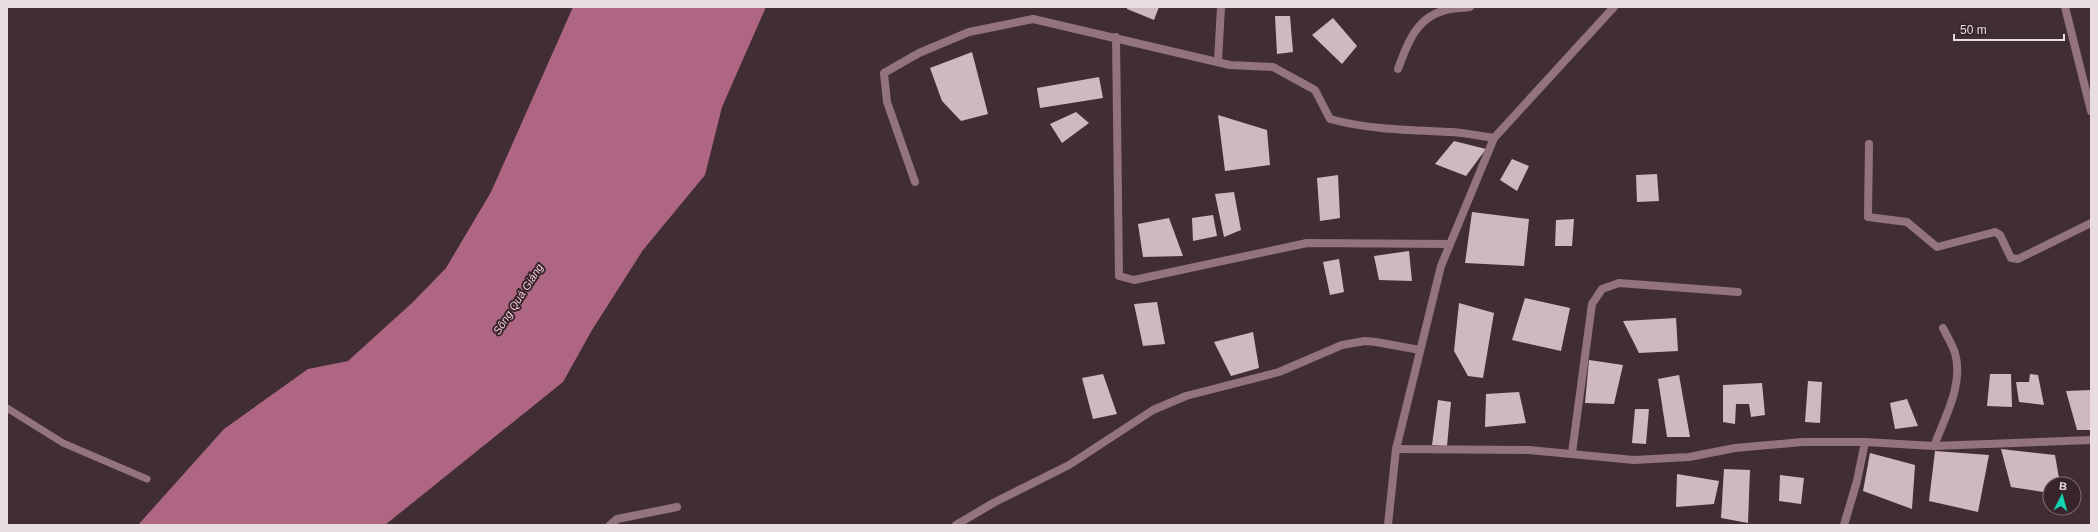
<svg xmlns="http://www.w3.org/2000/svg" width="2098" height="532" viewBox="0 0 2098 532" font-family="Arial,sans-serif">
  <rect width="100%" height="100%" fill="#412e35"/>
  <!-- water -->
  <polygon fill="#ae6682" points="573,7 766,7 722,107 705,175 643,250 592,330 563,382 385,525 138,525 224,429 308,369 348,361 413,302 446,268 491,192"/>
  <!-- building -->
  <g fill="#d0b8c0">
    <polygon points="1127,7 1159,7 1154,20 1127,9"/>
    <polygon points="1275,16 1290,16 1293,52 1277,54"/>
    <polygon points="1333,18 1357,46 1342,64 1312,35"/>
    <polygon points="972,52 988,114 961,121 942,101 930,68"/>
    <polygon points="1099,77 1103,98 1040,108 1037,88"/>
    <polygon points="1076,112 1089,123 1062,143 1050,124"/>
    <polygon points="1218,115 1267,130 1270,165 1225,171"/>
    <polygon points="1454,141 1486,149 1466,176 1435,164"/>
    <polygon points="1512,159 1529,166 1517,191 1500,180"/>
    <polygon points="1657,174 1659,201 1637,202 1636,175"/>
    <polygon points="1338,175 1340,218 1320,221 1317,178"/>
    <polygon points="1234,192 1241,230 1224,237 1215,194"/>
    <polygon points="1472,212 1529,219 1524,266 1465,263"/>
    <polygon points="1213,215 1217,236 1193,241 1192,218"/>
    <polygon points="1169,218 1183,256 1143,257 1138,224"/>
    <polygon points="1574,219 1572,246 1555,246 1556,220"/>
    <polygon points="1409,251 1412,281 1379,280 1374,256"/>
    <polygon points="1339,259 1344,292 1330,295 1323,262"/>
    <polygon points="1525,298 1570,308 1561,351 1512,340"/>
    <polygon points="1157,302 1165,344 1143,346 1134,304"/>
    <polygon points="1459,303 1494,313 1483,378 1468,376 1454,351"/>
    <polygon points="1676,318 1678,351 1639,353 1623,321"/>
    <polygon points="1253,332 1259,368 1231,376 1214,342"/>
    <polygon points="1589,360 1623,365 1614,404 1585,403"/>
    <polygon points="1103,374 1117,414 1093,419 1082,378"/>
    <polygon points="1990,374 2011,374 2012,407 1987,406"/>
    <polygon points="2030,374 2038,375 2044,405 2019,402 2016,382 2029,382"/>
    <polygon points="1679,375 1690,437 1667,437 1658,379"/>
    <polygon points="1808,381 1822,382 1820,423 1805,422"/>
    <polygon points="1762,383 1765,415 1751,417 1749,404 1736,404 1735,424 1723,422 1723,385"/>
    <polygon points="2091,390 2091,430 2077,430 2066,391"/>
    <polygon points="1519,392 1526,423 1485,427 1486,394"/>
    <polygon points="1907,399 1918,426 1895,429 1890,403"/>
    <polygon points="1438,400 1451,402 1447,446 1432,445"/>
    <polygon points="1635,409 1649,409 1646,444 1632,443"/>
    <polygon points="2001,449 2055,455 2060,484 2050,484 2050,493 2011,487"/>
    <polygon points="1935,451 1989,455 1978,512 1929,501"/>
    <polygon points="1870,453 1915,465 1912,509 1863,491"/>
    <polygon points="1724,469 1750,470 1748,523 1721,518"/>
    <polygon points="1677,474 1719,481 1714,504 1676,507"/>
    <polygon points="1780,475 1804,478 1801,504 1779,501"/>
  </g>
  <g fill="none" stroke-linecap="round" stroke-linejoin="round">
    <!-- lane -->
    <polyline stroke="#93737e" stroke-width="7" points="7,408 63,443 147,479"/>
    <!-- street -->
    <g stroke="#93737e" stroke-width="8">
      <polyline points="2065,7 2091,111"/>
      <polyline points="1116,37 1119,276 1134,280 1307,243 1450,244"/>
      <polyline points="1218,62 1221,7"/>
      <path d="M 1398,69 C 1408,41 1418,14 1451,9 C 1458,8 1464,8 1470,7"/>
      <polyline points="1869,144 1868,217 1907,222 1937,247 1995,232 2000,235 2011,258 2018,259 2091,223"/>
      <path d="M 915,182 L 887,102 L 884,73 L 919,53 L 969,32 L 1033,19 L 1230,65 L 1273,67 L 1315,90 L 1330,119 C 1370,130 1411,130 1452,132 C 1466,133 1480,136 1494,138"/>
      <path d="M 1934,446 C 1945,417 1964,384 1955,353 C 1952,344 1947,336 1943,328"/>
      <polyline points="1396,449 1529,450 1634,460 1689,457 1735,448 1802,442 1865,442 1934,446 2091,440"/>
      <polyline points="1572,453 1592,304 1602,289 1619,283 1738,292"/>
      <polyline points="610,525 617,519 677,507"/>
      <polyline points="956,525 995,502 1069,465 1153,410 1186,396 1279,372 1342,345 1365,341 1376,342 1420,350"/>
      <polyline points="1388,525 1396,449 1441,266 1494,138 1614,7"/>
      <polyline points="1844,525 1857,481 1865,442"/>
    </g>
  </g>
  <g text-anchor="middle" stroke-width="4" stroke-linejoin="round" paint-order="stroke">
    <!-- water labels -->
    <g font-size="11" font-style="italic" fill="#f6ccda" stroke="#37252b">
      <text transform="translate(518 299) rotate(-57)" y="4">Sông Quá Giáng</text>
    </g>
  </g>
  <!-- border -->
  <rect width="2098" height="532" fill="none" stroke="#eadde1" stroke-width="16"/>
  <!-- north arrow -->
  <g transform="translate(2062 496) rotate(6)"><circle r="19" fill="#37252b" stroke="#7f6f74"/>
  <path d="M0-3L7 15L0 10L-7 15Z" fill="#13d5b3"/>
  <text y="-6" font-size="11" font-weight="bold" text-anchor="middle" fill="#eadde1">B</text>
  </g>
  <!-- scale -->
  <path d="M1954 34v6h110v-6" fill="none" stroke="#eadde1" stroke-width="2"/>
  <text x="1960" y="34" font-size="12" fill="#eadde1" stroke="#37252b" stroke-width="3" paint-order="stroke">50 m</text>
</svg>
